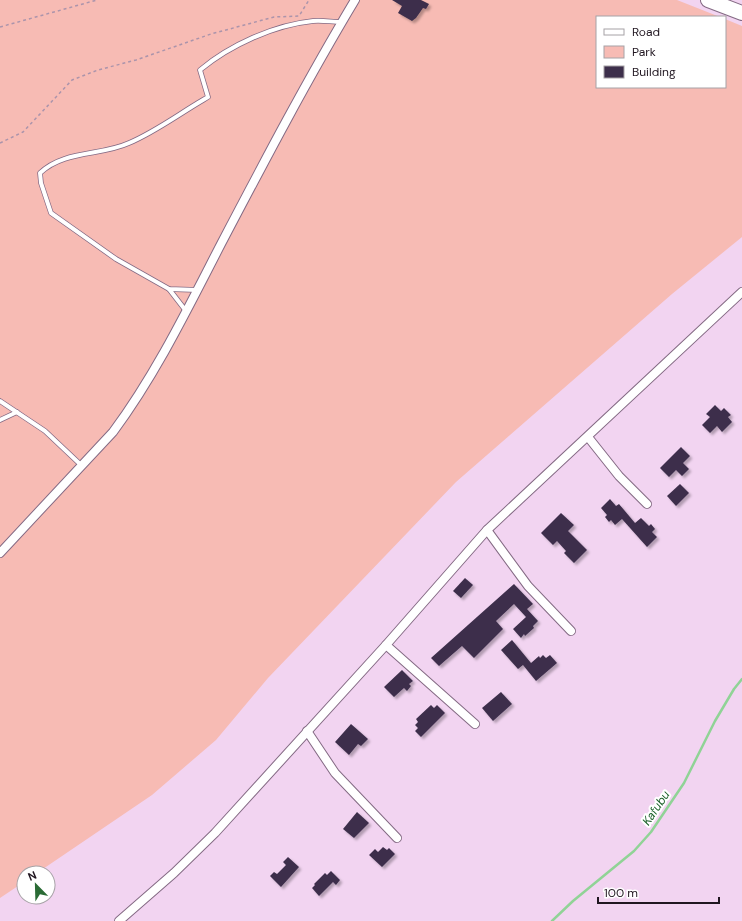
<svg xmlns="http://www.w3.org/2000/svg" width="742" height="921" viewBox="0 0 742 921" font-family="'DM Sans',sans-serif">
  <defs>
    <filter id="shadow"><feDropShadow dx="2.5" dy="2.5" stdDeviation="1" flood-color="#0004"/></filter>
  </defs>
  <rect width="100%" height="100%" fill="#f2d4f1"/>
  <!-- green -->
  <polygon fill="#f7bbb4" points="0,0 677,0 720,17 597,17 597,87 725,87 725,19 742,26 742,237 672,294 456,482 268,678 216,740 152,795 37,873 24,873 24,882 0,898"/>
  <g fill="none" stroke-linecap="round" stroke-linejoin="round">
    <!-- stream -->
    <polyline stroke="#90d396" stroke-width="2.5" points="552,921 573,901 634,851 651,832 684,783 715,721 734,689 742,679"/>
  </g>
  <!-- building -->
  <g fill="#3d2f4b" filter="url(#shadow)">
    <polygon points="392,0 421,0 429,4 426,9 423,8 416,18 412,21 398,13 402,6"/>
    <polygon points="715,405 721,411 724,408 731,415 728,417 732,422 722,432 717,426 710,433 702,425 710,417 706,414"/>
    <polygon points="681,447 690,456 683,463 689,469 682,476 676,470 669,477 660,468"/>
    <polygon points="680,484 689,493 676,506 667,496"/>
    <polygon points="610,499 616,506 619,504 635,523 641,518 649,526 651,524 655,529 652,532 657,537 647,547 622,519 615,525 611,520 609,522 605,517 607,515 601,508"/>
    <polygon points="561,513 574,525 568,531 587,550 574,563 564,553 566,551 557,541 553,545 541,533"/>
    <polygon points="465,578 473,585 461,598 453,591"/>
    <polygon points="514,584 533,604 527,609 538,621 533,626 534,628 525,636 524,634 521,638 513,629 526,617 514,604 496,621 503,629 474,658 462,646 439,666 431,658"/>
    <polygon points="512,640 531,663 539,656 540,658 543,655 546,658 550,655 557,663 536,681 523,665 518,669 501,650"/>
    <polygon points="402,670 413,681 409,684 411,686 407,691 404,688 394,697 384,687"/>
    <polygon points="501,692 512,704 493,721 482,708"/>
    <polygon points="431,705 434,708 437,705 445,713 421,737 415,731 418,728 415,725 418,722 416,719"/>
    <polygon points="351,724 368,739 361,746 358,744 349,755 335,742"/>
    <polygon points="357,812 369,823 354,838 343,829"/>
    <polygon points="383,847 387,850 389,848 395,854 382,867 369,855 375,849 378,852"/>
    <polygon points="288,857 299,867 281,887 270,876 274,872 277,874 286,865 283,862"/>
    <polygon points="331,871 340,880 336,885 333,882 319,896 312,888 315,885 314,884 325,873 327,875"/>
  </g>
  <g fill="none" stroke-linecap="round" stroke-linejoin="round">
    <!-- service casing -->
    <g stroke="#846a84" stroke-width="5.5">
      <g id="service">
        <polyline points="169,289 186,311"/>
        <path d="M 197,290 L 169,289 L 116,259 L 51,213 L 41,183 L 40,173 C 64,150 101,156 129,143 C 155,132 179,114 203,100 L 208,97 L 200,70 C 230,45 274,25 313,21 C 322,20 332,22 341,22"/>
        <polyline points="0,401 45,431 81,465"/>
        <polyline points="0,420 17,412"/>
      </g>
    </g>
    <!-- minor casing -->
    <g stroke="#846a84" stroke-width="10">
      <g id="minor">
        <polyline points="588,437 619,476 647,504"/>
        <polyline points="487,530 528,586 571,631"/>
        <path d="M 0,553 L 113,432 C 156,374 188,308 221,244 C 264,162 307,80 355,0"/>
        <polyline points="386,645 475,724"/>
        <polyline points="307,731 335,773 397,838"/>
        <polyline points="119,921 174,873 215,833 386,645 487,530 742,292"/>
      </g>
    </g>
    <!-- trunk casing -->
    <g stroke="#846a84" stroke-width="16">
      <polyline id="trunk" points="708,0 742,13"/>
    </g>
    <!-- path -->
    <g stroke="#ab94ab" stroke-width="1.5" stroke-dasharray="3 3" stroke-linecap="butt">
      <polyline points="0,27 97,0"/>
      <polyline points="0,143 23,132 72,80 98,70 136,60 211,34 274,17 299,16 309,0"/>
    </g>
    <!-- service -->
    <use href="#service" stroke="#fff" stroke-width="4"/>
    <!-- minor -->
    <use href="#minor" stroke="#fff" stroke-width="8"/>
    <!-- trunk -->
    <use href="#trunk" stroke="#fff" stroke-width="14"/>
  </g>
  <g text-anchor="middle" stroke-width="4" stroke-linejoin="round" paint-order="stroke">
    <!-- water labels -->
    <g font-size="12" font-style="italic" fill="#1b6029" stroke="#fff">
      <text transform="translate(656 808) rotate(-56)" y="4">Kafubu</text>
    </g>
  </g>
  <!-- legend -->
  <rect x="596" y="16" width="130" height="72" fill="#ffffff" stroke="#a6a2a6"/>
  <rect x="604" y="29" width="20" height="6" fill="#ffffff" stroke="#a6a2a6"/>
  <text x="632" y="36" font-size="12" fill="#201620">Road</text>
  <rect x="604" y="46" width="20" height="12" fill="#f7bbb4" stroke="#a6a2a6"/>
  <text x="632" y="56" font-size="12" fill="#201620">Park</text>
  <rect x="604" y="66" width="20" height="12" fill="#3d2f4b" stroke="#a6a2a6"/>
  <text x="632" y="76" font-size="12" fill="#201620">Building</text>
  <!-- north arrow -->
  <g transform="translate(36 885) rotate(337)"><circle r="19" fill="#ffffff" stroke="#a6a2a6"/>
  <path d="M0-3L7 15L0 10L-7 15Z" fill="#2a6b35"/>
  <text y="-6" font-size="11" font-weight="bold" text-anchor="middle" fill="#201620">N</text>
  </g>
  <!-- scale -->
  <path d="M598 897v6h121v-6" fill="none" stroke="#201620" stroke-width="2"/>
  <text x="604" y="897" font-size="12" fill="#201620" stroke="#ffffff" stroke-width="3" paint-order="stroke">100 m</text>
</svg>
